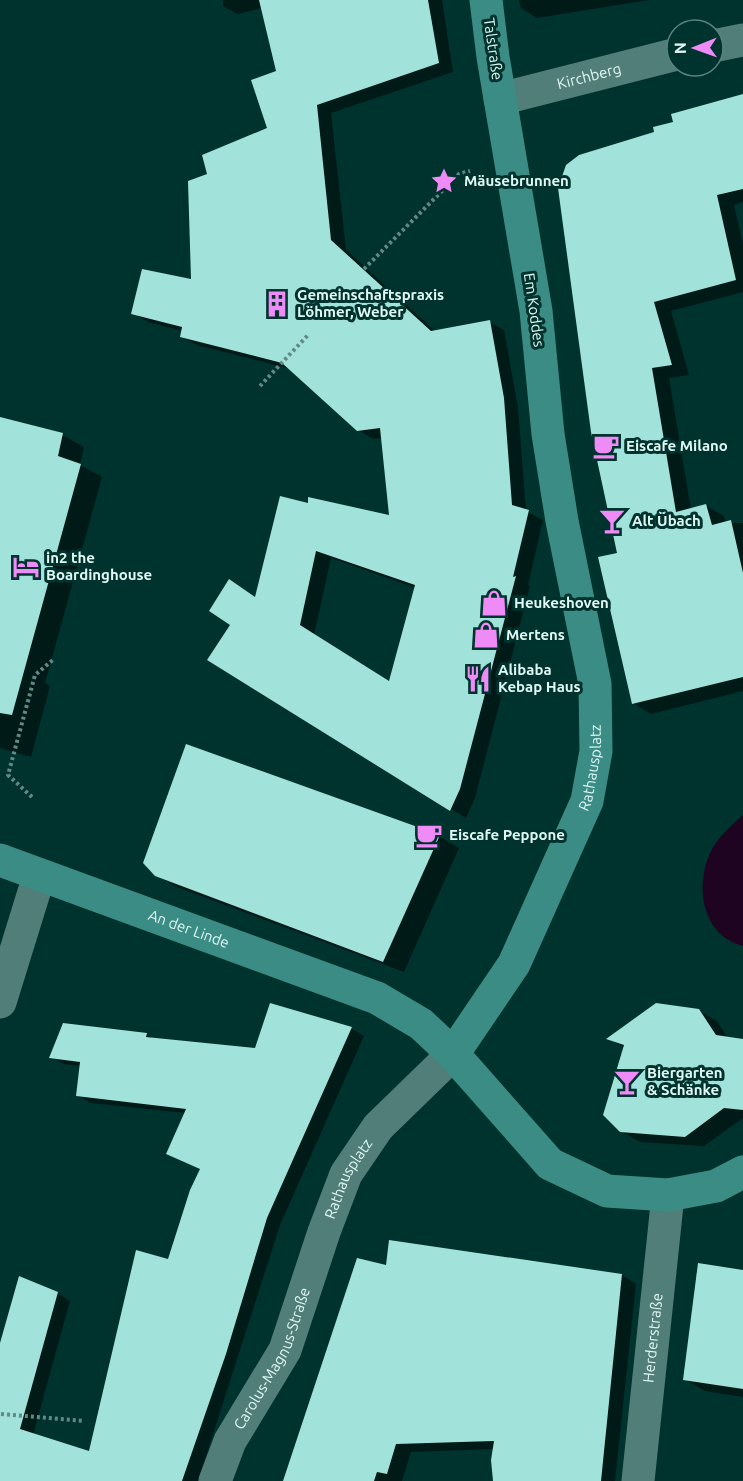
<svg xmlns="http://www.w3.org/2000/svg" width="743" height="1481" viewBox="0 0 743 1481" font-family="Ubuntu,sans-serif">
  <rect width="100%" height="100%" fill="#00322e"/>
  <!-- water -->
  <path fill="#1e0421" d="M 743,815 L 743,946 C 701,935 694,884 712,849 C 719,836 732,825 743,815 Z"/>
  <!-- shadow -->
  <g fill="#0007" fill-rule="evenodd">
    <path d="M 223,0 L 442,0 L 453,72 L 331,113 L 346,250 L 436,332 L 489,322 L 504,330 L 518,408 L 526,511 L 543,520 L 528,585 L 530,586 L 475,798 L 466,818 L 209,660 L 257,598 L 309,505 L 391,517 L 382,438 L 373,439 L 358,430 L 291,369 L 197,345 L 182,337 L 183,331 L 148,322 L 133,313 L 193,281 L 208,175 L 269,129 L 278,72 L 262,8 L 238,14 L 223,6 ZM 331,558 L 416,588 L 390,683 L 314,635 Z"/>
    <polygon points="519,0 649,0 537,18 521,8"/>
    <polygon points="743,96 743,202 734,205 743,244 743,292 671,311 689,375 669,378 691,510 706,506 724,516 726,523 743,523 743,691 651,714 633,703 618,554 656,133"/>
    <polygon points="0,419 62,435 84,447 80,465 102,477 45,683 50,686 31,757 0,748"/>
    <polygon points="439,836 459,848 404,972 177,887 156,875"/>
    <polygon points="271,1005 352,1029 364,1036 280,1225 198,1481 0,1481 0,1352 57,1293 70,1301 33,1435 90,1453 169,1261 201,1169 185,1113 91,1103 78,1096 81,1066 64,1064 51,1057 146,1034 154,1039 256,1049"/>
    <polygon points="698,1010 717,1021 728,1038 743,1041 743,1118 704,1146 640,1142 621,1131 625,1048 609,1039"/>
    <polygon points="387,1267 622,1275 636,1284 615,1481 494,1481 494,1449 411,1452 402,1481 284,1481"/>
    <polygon points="743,1272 743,1397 705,1391 685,1379"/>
  </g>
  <!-- building -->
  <g fill="#a1e2da" fill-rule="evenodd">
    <path d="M 259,0 L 428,0 L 439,63 L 317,105 L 331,240 L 431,331 L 490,320 L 504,398 L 512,505 L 529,510 L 513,577 L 516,576 L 460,789 L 450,811 L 207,660 L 230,625 L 209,611 L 229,579 L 255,597 L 280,496 L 308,503 L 308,497 L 389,515 L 380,428 L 357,431 L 282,363 L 180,337 L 182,327 L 131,314 L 142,269 L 191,279 L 188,181 L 207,174 L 202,155 L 267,128 L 251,80 L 276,71 ZM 316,551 L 415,585 L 389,681 L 300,625 Z"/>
    <polygon points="743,94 743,189 717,195 736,280 654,302 672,365 652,368 676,512 706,504 712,525 731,520 743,573 743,677 632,704 598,557 617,553 591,432 558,188 566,165 579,155 654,132 653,127 673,122 671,114"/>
    <polygon points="0,417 63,433 58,456 81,464 12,715 0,713"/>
    <polygon points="186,744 440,835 383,962 155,876 143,863"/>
    <polygon points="270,1003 352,1027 267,1218 226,1354 182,1481 0,1481 0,1343 19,1276 58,1292 20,1429 89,1451 136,1250 168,1259 190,1190 200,1169 166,1154 186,1109 76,1096 80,1062 49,1058 63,1023 147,1033 146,1037 255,1048"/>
    <polygon points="656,1003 699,1009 716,1035 743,1039 743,1110 724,1108 685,1137 620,1132 603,1115 624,1045 606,1039"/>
    <polygon points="389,1240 622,1274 601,1481 493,1481 491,1460 494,1441 396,1444 387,1474 377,1472 374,1481 283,1481 357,1258 386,1265"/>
    <polygon points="698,1263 743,1270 743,1389 683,1380"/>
  </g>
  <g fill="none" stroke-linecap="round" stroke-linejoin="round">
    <!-- path -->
    <g stroke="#628985" stroke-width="4" stroke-dasharray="3 3" stroke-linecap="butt">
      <polyline points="364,269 459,174 470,171"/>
      <polyline points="260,386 309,334"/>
      <polyline points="32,797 8,775 35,675 54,659"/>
      <polyline points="1,1414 84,1421"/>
    </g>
    <!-- street -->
    <g stroke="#527e79" stroke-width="33">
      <polyline points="713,46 743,40"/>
      <path id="s1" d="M 500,99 L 677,54"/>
      <polyline points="0,1002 39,876"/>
      <path id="s2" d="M 215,1481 L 230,1441 L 285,1350 L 324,1232 L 346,1174 L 378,1127 L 453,1054"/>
      <path id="s3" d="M 638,1481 L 668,1195"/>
    </g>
    <!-- secondary -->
    <g stroke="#3b8c85" stroke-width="33">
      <path id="s4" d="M 0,860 L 377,998 L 421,1024 L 453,1054 L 550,1164 L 607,1191 L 668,1195 L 716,1186 L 743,1172"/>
      <path id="s5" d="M 453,1054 L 514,964 L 587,801 L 596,751 L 595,684 L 562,521 L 548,434 L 536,311 L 493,57 L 486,0"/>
    </g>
  </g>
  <!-- icons -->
  <defs>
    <g id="sight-bare" transform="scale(2.07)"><path d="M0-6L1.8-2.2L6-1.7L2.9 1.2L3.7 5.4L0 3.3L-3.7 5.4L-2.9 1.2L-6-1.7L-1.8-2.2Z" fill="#ef8bf6" stroke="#00322e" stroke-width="2.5" paint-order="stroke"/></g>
    <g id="building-bare" transform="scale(2.07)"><path d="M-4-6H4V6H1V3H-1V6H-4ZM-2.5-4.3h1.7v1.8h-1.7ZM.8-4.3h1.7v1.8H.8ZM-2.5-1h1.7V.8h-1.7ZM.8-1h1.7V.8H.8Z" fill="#ef8bf6" stroke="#00322e" stroke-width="2.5" paint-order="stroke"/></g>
    <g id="cafe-bare" transform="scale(2.07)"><path d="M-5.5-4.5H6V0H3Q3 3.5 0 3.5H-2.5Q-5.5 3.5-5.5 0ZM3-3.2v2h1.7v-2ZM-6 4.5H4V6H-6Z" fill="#ef8bf6" stroke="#00322e" stroke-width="2.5" paint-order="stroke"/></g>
    <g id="bar-bare" transform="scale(2.07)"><path d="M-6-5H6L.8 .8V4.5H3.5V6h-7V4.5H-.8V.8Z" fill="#ef8bf6" stroke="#00322e" stroke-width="2.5" paint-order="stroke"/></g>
    <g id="hotel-bare" transform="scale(2.07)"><path d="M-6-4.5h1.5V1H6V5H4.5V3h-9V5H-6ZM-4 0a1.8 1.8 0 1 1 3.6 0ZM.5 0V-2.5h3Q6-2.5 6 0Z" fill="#ef8bf6" stroke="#00322e" stroke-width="2.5" paint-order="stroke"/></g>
    <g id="shop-bare" transform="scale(2.07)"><path d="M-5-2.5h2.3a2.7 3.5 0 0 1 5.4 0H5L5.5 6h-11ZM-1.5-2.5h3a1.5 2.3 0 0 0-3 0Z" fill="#ef8bf6" stroke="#00322e" stroke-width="2.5" paint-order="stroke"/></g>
    <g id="restaurant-bare" transform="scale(2.07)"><path d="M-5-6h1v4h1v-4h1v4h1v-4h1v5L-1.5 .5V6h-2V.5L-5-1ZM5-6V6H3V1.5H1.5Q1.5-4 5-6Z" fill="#ef8bf6" stroke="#00322e" stroke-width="2.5" paint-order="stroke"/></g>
  </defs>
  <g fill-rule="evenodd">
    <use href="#sight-bare" x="444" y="181"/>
    <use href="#building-bare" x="277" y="304"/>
    <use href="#cafe-bare" x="606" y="446"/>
    <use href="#bar-bare" x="612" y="521"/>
    <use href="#hotel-bare" x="26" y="567"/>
    <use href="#shop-bare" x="494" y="603"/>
    <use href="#shop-bare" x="486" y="635"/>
    <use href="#restaurant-bare" x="478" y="679"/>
    <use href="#cafe-bare" x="429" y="835"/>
    <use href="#bar-bare" x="627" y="1082"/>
  </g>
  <g text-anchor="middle" stroke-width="6" stroke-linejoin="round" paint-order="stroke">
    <!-- street labels -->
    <g font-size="15" fill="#e1f9f5" stroke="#00322e">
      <text transform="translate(493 49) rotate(82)" y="5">Talstraße</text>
      <text dy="5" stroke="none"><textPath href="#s1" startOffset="92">Kirchberg</textPath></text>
      <text transform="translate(534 310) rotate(82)" y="5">Em Koddes</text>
      <text dy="5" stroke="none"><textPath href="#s5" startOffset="321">Rathausplatz</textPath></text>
      <text dy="5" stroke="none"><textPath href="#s4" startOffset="201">An der Linde</textPath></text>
      <text dy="5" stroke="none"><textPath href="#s2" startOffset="332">Rathausplatz</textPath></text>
      <text dy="5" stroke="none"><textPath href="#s3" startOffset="144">Herderstraße</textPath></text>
      <text dy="5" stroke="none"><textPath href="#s2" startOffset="136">Carolus-Magnus-Straße</textPath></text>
    </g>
    <!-- poi labels -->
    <g font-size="15" font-weight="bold" fill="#e1f9f5" stroke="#00322e" text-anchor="start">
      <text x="464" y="186">Mäusebrunnen</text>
      <text x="297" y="300">Gemeinschaftspraxis<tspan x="297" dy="17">Löhmer, Weber</tspan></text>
      <text x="626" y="451">Eiscafe Milano</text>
      <text x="632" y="526">Alt Übach</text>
      <text x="46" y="563">in2 the<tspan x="46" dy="17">Boardinghouse</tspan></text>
      <text x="514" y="608">Heukeshoven</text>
      <text x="506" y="640">Mertens</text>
      <text x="498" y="675">Alibaba<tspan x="498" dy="17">Kebap Haus</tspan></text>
      <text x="449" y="840">Eiscafe Peppone</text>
      <text x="647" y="1078">Biergarten<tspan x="647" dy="17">&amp; Schänke</tspan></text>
    </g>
  </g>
  <!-- north arrow -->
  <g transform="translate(695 48) rotate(269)"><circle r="28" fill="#00322e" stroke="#5a827e" stroke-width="1.5"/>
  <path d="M0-4.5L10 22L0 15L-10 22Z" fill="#ef8bf6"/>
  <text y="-9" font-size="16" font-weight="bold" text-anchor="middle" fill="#e1f9f5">N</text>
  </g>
</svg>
